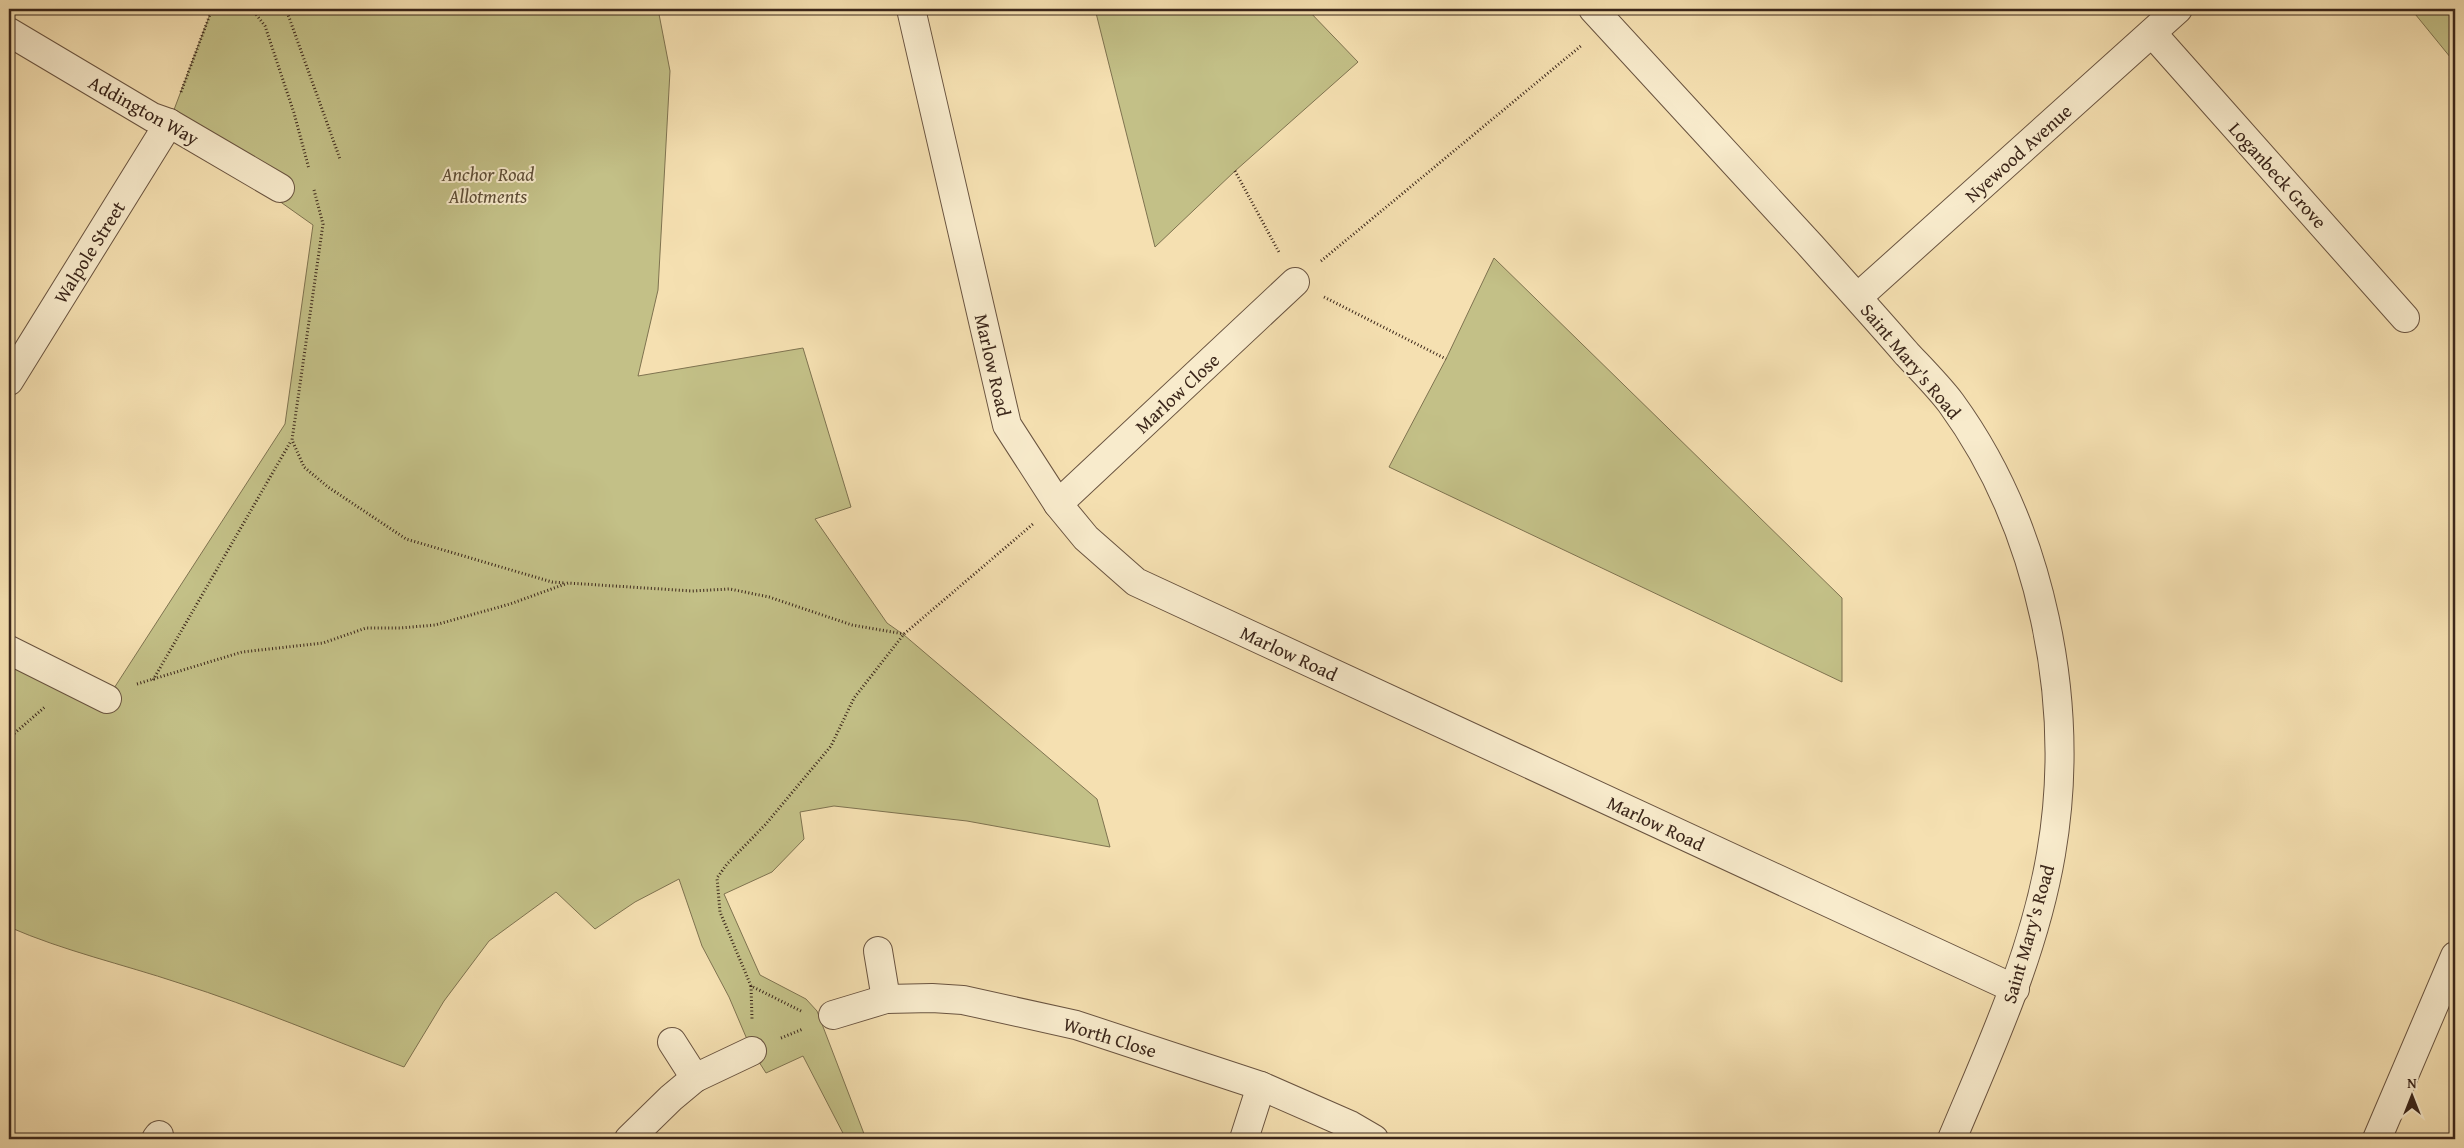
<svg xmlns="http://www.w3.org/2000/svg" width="2464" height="1148" viewBox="0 0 2464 1148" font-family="'Gentium Book Plus',serif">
  <rect width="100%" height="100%" fill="#f5e0b1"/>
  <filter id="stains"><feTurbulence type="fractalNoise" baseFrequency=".004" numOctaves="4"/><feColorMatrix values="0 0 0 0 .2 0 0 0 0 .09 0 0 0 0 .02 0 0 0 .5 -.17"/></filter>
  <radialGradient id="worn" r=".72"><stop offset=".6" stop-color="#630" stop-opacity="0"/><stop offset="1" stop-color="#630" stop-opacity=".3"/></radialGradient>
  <!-- green -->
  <g fill="#c3c087" stroke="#7f7350">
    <path d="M 212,9 L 658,9 L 670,71 L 658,290 L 638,376 L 803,348 L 851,507 L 815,519 L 887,623 L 904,635 L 1097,799 L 1110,847 L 967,821 L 834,806 L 800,812 L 804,839 L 772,872 L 724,894 L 760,975 L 806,999 L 817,1011 L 866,1139 L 846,1139 L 803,1056 L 766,1073 L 752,1051 L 729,997 L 702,946 L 679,879 L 635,902 L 595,929 L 556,892 L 489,941 L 444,1001 L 404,1067 C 329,1039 255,1007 179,983 C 122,964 64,951 9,927 L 9,650 L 107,699 L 285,424 L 313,225 L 169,123 Z"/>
    <polygon points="1095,9 1307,9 1358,62 1235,171 1155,247"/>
    <polygon points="2411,9 2455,9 2455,63"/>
    <polygon points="1494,258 1842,598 1842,682 1389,467 1446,359"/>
  </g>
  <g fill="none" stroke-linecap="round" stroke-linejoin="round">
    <!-- minor casing -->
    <g stroke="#6a5440" stroke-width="30">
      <g id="minor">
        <polyline points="911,9 1007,425 1058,504 1086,538 1136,582 2015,989"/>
        <path d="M 1593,9 C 1666,88 1738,167 1811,246 C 1843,282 1876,318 1907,354 C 1922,370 1938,386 1951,403 C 2042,528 2077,703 2051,854 C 2034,954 1991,1046 1952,1139"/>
        <polyline points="9,32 152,117 169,123 280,188"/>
        <polyline points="2152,33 2405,318"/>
        <polyline points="1858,297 2178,9"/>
        <polyline points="9,381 169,123"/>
        <polyline points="1058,504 1295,282"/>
        <polyline points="9,650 107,699"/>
        <polyline points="878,951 886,999"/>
        <polyline points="833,1015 886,999 932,998 963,1000 1076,1025 1261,1086 1350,1125 1374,1139"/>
        <polyline points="672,1042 695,1078"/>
        <polyline points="156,1139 159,1135"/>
        <polyline points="629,1139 671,1098 695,1078 752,1051"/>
        <polyline points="1244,1139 1261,1086"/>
        <polyline points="2377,1139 2455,956"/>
      </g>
    </g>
    <!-- path -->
    <g stroke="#3b261a" stroke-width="3" stroke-dasharray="1 2.5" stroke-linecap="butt">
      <polyline points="252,9 265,26 294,113 309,169"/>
      <polyline points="286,9 340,159"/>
      <polyline points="181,92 212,9"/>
      <polyline points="1235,171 1280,254"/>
      <polyline points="314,190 323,224 292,440 304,467 328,487 406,539 552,582 565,583"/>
      <polyline points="1321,261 1582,45"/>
      <polyline points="1324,297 1446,359"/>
      <polyline points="153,680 291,441"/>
      <polyline points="137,684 242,652 323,643 366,628 400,628 435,625 510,604 568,583 692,591 730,589 769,597 852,625 904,634"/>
      <polyline points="9,738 46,706"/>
      <polyline points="751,986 752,1019"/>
      <polyline points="801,1011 751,986 720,912 717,878 727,864 765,825 831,746 854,698 904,634 1033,524"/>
      <polyline points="781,1038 803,1029"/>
    </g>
    <!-- minor -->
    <use href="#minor" stroke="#f8ebcc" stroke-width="28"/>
  </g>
  <g text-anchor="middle" stroke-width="4" stroke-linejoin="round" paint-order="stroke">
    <!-- street labels -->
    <g font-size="19" fill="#3b261a" stroke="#f8ebcc">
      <text transform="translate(144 110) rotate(29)" y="7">Addington Way</text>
      <text transform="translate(2018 153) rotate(-42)" y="7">Nyewood Avenue</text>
      <text transform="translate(2278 175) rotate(48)" y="7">Loganbeck Grove</text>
      <text transform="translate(89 252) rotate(-58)" y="7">Walpole Street</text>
      <text transform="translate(1911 361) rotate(50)" y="7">Saint Mary's Road</text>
      <text transform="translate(993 365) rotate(77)" y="7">Marlow Road</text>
      <text transform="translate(1177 393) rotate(-43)" y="7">Marlow Close</text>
      <text transform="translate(1289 653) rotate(25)" y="7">Marlow Road</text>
      <text transform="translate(1656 823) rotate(25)" y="7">Marlow Road</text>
      <text transform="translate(2028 934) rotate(-74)" y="7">Saint Mary's Road</text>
      <text transform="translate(1110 1037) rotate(17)" y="7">Worth Close</text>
    </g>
    <!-- park labels -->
    <g font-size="19" font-style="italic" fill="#5d4c35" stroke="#f8ebcc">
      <text x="488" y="181">Anchor Road<tspan x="488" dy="22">Allotments</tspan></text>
    </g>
  </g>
  <!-- margin -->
  <rect width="2464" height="1148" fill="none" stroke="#f5e0b1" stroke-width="30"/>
  <rect x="10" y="10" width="2444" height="1128" fill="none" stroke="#3b261a" stroke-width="2.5"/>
  <rect x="15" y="15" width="2434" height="1118" fill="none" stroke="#3b261a"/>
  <!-- north arrow -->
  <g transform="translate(2412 1096)" stroke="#f8ebcc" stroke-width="4" paint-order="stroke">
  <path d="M0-4L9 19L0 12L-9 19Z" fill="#3b261a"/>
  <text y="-8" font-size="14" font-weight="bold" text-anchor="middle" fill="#3b261a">N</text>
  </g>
  <rect width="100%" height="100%" filter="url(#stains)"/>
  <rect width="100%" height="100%" fill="url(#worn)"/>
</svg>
